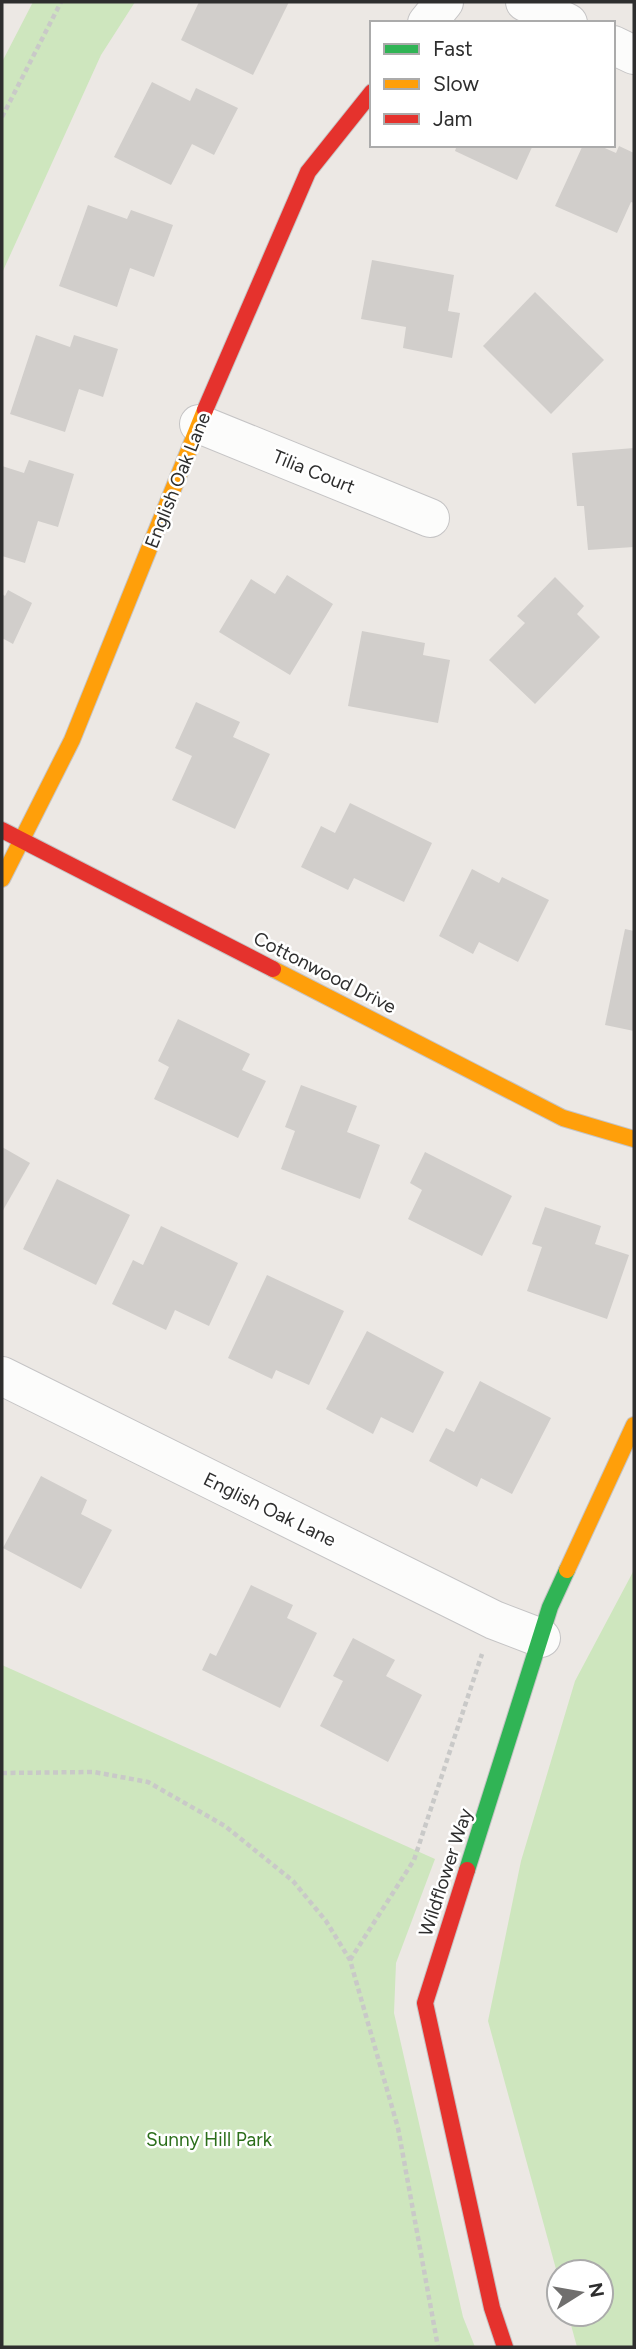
<svg xmlns="http://www.w3.org/2000/svg" width="636" height="2349" viewBox="0 0 636 2349" font-family="Figtree,sans-serif">
  <rect width="100%" height="100%" fill="#ece8e4"/>
  <!-- green -->
  <g fill="#cee6be">
    <polygon points="33,2 135,2 101,55 2,273 2,62"/>
    <polygon points="634,1570 634,2347 577,2347 568,2314 601,2314 601,2272 559,2272 559,2280 488,2021 521,1861 575,1681"/>
    <polygon points="2,1665 435,1859 396,1963 394,2013 463,2317 475,2347 2,2347"/>
  </g>
  <!-- building -->
  <g fill="#d1cecb">
    <polygon points="199,2 289,2 253,75 181,40"/>
    <polygon points="152,82 190,101 196,88 238,108 214,155 192,144 171,185 114,157"/>
    <polygon points="457,145 533,145 517,180 455,151"/>
    <polygon points="583,145 598,145 616,153 619,146 634,153 634,203 631,202 617,233 555,206"/>
    <polygon points="88,205 127,219 131,210 173,225 154,277 130,268 117,307 59,286"/>
    <polygon points="372,260 454,275 448,311 460,313 452,358 403,348 406,327 361,319"/>
    <polygon points="535,292 604,360 551,414 483,346"/>
    <polygon points="36,335 70,347 74,335 118,349 103,397 79,389 65,432 10,414"/>
    <polygon points="634,448 634,547 588,550 584,506 577,506 572,453"/>
    <polygon points="29,460 74,474 58,527 38,521 25,563 2,556 2,466 24,473"/>
    <polygon points="287,575 333,604 290,675 219,632 251,579 275,594"/>
    <polygon points="555,577 584,606 577,614 600,637 535,704 489,660 525,623 517,616"/>
    <polygon points="8,590 32,603 13,644 2,638 2,594 5,596"/>
    <polygon points="362,631 425,643 423,655 450,660 438,723 348,706"/>
    <polygon points="196,702 240,722 233,737 270,754 235,829 172,800 192,756 175,748"/>
    <polygon points="350,803 432,843 404,902 354,878 348,890 301,867 321,826 335,833"/>
    <polygon points="472,869 499,883 502,877 549,900 518,962 479,942 473,954 439,936"/>
    <polygon points="625,929 634,931 634,1031 605,1025"/>
    <polygon points="178,1019 250,1054 242,1070 266,1081 238,1138 154,1099 169,1067 158,1061"/>
    <polygon points="301,1085 357,1106 347,1132 380,1145 360,1199 281,1169 295,1131 285,1127"/>
    <polygon points="2,1147 30,1163 2,1212"/>
    <polygon points="425,1152 512,1196 482,1256 408,1219 422,1190 410,1183"/>
    <polygon points="57,1179 130,1215 96,1285 23,1249"/>
    <polygon points="545,1207 601,1226 595,1244 629,1255 607,1319 527,1291 542,1247 532,1244"/>
    <polygon points="161,1226 238,1263 209,1326 175,1310 166,1330 112,1304 133,1260 143,1265"/>
    <polygon points="267,1275 344,1311 309,1385 276,1370 272,1379 228,1358"/>
    <polygon points="367,1331 444,1372 413,1433 381,1417 373,1434 326,1409"/>
    <polygon points="480,1381 551,1418 512,1494 481,1478 477,1487 429,1461 446,1428 454,1432"/>
    <polygon points="41,1476 87,1500 81,1514 112,1530 81,1589 3,1548"/>
    <polygon points="251,1585 293,1605 287,1618 317,1633 280,1708 202,1670 210,1653 216,1656"/>
    <polygon points="353,1638 395,1660 386,1676 422,1695 388,1762 320,1726 343,1681 333,1676"/>
  </g>
  <g fill="none" stroke-linecap="round" stroke-linejoin="round">
    <!-- street casing -->
    <g stroke="#c5c4c5" stroke-width="40">
      <g id="street">
        <polyline points="525,2 568,23"/>
        <polyline points="427,23 444,2"/>
        <polyline points="613,45 634,55"/>
        <polyline points="199,424 430,518"/>
        <polyline points="2,1376 494,1620 541,1638"/>
      </g>
    </g>
    <!-- fast casing -->
    <g stroke="#c5c4c5" stroke-width="18">
      <polyline id="fast" points="467,1870 550,1607 567,1570"/>
    </g>
    <!-- slow casing -->
    <g stroke="#c5c4c5" stroke-width="18">
      <g id="slow">
        <polyline points="2,879 72,740 205,410"/>
        <polyline points="273,969 563,1118 634,1139"/>
        <polyline points="567,1570 634,1425"/>
      </g>
    </g>
    <!-- jam casing -->
    <g stroke="#c5c4c5" stroke-width="18">
      <g id="jam">
        <polyline points="205,410 308,172 372,92"/>
        <polyline points="2,830 273,969"/>
        <polyline points="467,1870 425,2003 492,2308 505,2347"/>
      </g>
    </g>
    <!-- path -->
    <g stroke="#c9c9c8" stroke-width="4.5" stroke-dasharray="5 3.5" stroke-linecap="butt">
      <polyline points="2,117 61,2"/>
      <polyline points="2,1773 94,1772 148,1782 225,1826 293,1881 326,1921 350,1960 398,2128 438,2347"/>
      <polyline points="350,1960 414,1860 482,1654"/>
    </g>
    <!-- street -->
    <use href="#street" stroke="#fcfcfb" stroke-width="38"/>
    <!-- fast -->
    <use href="#fast" stroke="#30b455" stroke-width="16"/>
    <!-- slow -->
    <use href="#slow" stroke="#ff9f0a" stroke-width="16"/>
    <!-- jam -->
    <use href="#jam" stroke="#e5322d" stroke-width="16"/>
  </g>
  <g text-anchor="middle" stroke-width="5" stroke-linejoin="round" paint-order="stroke">
    <!-- street labels -->
    <g font-size="19" fill="#2e2e2e" stroke="#fff">
      <text transform="translate(314 471) rotate(22)" y="7">Tilia Court</text>
      <text transform="translate(177 480) rotate(-68)" y="7">English Oak Lane</text>
      <text transform="translate(325 972) rotate(27)" y="7">Cottonwood Drive</text>
      <text transform="translate(270 1509) rotate(26)" y="7">English Oak Lane</text>
      <text transform="translate(445 1872) rotate(-72)" y="7">Wildflower Way</text>
    </g>
    <!-- park labels -->
    <g font-size="19" fill="#2c6e1b" stroke="#fff">
      <text x="209" y="2146">Sunny Hill Park</text>
    </g>
  </g>
  <!-- border -->
  <rect width="636" height="2349" fill="none" stroke="#2e2e2e" stroke-width="7"/>
  <!-- legend -->
  <rect x="370" y="21" width="245" height="126" fill="#ffffff" stroke="#ababab" stroke-width="2"/>
  <rect x="384" y="44" width="35" height="10" fill="#30b455" stroke="#ababab" stroke-width="2"/>
  <text x="433" y="56" font-size="21" fill="#2e2e2e">Fast</text>
  <rect x="384" y="79" width="35" height="10" fill="#ff9f0a" stroke="#ababab" stroke-width="2"/>
  <text x="433" y="91" font-size="21" fill="#2e2e2e">Slow</text>
  <rect x="384" y="114" width="35" height="10" fill="#e5322d" stroke="#ababab" stroke-width="2"/>
  <text x="433" y="126" font-size="21" fill="#2e2e2e">Jam</text>
  <!-- north arrow -->
  <g transform="translate(580 2293) rotate(79)"><circle r="33" fill="#ffffff" stroke="#ababab" stroke-width="2"/>
  <path d="M0-5L12 26L0 18L-12 26Z" fill="#706f6e"/>
  <text y="-10" font-size="19" font-weight="bold" text-anchor="middle" fill="#2e2e2e">N</text>
  </g>
</svg>
